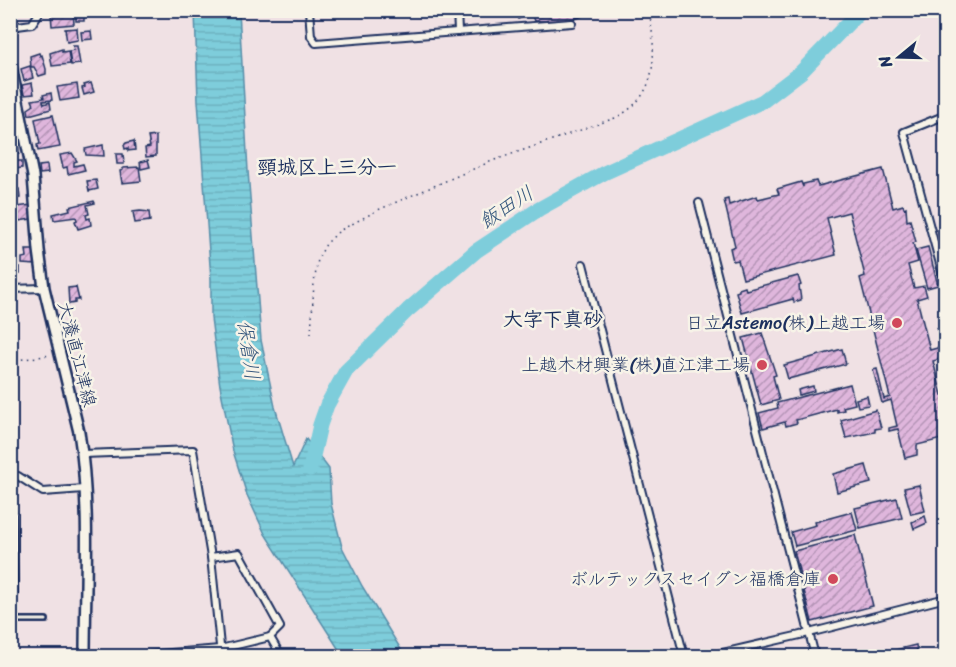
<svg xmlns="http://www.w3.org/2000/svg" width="956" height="667" viewBox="0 0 956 667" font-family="Sriracha,'Klee One',sans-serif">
  <defs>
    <pattern id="water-rules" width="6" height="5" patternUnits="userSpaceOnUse" patternTransform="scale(1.5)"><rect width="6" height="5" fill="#7ecddb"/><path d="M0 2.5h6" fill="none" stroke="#6cb0be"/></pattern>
    <pattern id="building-hatch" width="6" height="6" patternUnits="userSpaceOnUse" patternTransform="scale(1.5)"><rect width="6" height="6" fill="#dfb6dc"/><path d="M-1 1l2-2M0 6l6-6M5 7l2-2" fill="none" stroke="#b494b6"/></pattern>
  </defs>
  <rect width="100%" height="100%" fill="#f0e1e4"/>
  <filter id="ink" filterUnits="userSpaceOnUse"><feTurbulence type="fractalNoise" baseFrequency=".0167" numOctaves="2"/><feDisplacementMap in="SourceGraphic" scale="12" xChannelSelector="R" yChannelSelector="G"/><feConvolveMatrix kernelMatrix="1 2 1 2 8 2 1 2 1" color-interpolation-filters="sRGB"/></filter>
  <g filter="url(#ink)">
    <!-- water -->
    <polygon fill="url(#water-rules)" stroke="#568ea9" stroke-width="1.5" points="195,11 239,11 248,171 261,340 275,407 293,467 306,439 329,469 331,504 342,547 362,586 405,656 343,656 265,534 247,495 233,451 220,386 211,318 211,279 198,101"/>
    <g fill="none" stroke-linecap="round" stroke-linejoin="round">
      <!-- river -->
      <polyline stroke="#7ecddb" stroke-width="15" points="310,469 320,425 327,405 346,371 408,310 476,251 539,209 604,173 763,101 801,72 861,10"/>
    </g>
    <!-- building -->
    <g fill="url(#building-hatch)" stroke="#1b2f5e" stroke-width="1.5">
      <polygon points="61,10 66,10 67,13 73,12 74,24 52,26 51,14 61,13"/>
      <polygon points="520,10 527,10 529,15 518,19 516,12"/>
      <polygon points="530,10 599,10 572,20 534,21"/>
      <rect x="76" y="12" width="8" height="9"/>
      <polygon points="77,28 78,40 67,42 65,29"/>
      <polygon points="91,31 92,39 82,40 81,32"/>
      <polygon points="73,46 77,46 80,64 71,65 69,51 74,50"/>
      <polygon points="62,49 62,52 68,51 70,64 52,66 50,53"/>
      <polygon points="39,53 40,56 42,55 46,69 46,74 39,76 34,67 31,67 30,56"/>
      <polygon points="30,66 33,78 24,81 21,69"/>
      <polygon points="32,83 34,94 24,95 22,85"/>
      <polygon points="91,83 94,92 84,95 82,88 85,87 84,85"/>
      <polygon points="77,84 79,98 60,101 57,87"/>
      <polygon points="51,93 52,100 43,101 44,104 50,102 51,109 29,115 28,109 34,105 32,100 44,98 43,95"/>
      <polygon points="53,115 60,147 38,151 37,145 40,144 35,119"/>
      <polygon points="16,120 20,138 15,139 18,141 19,154 10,156 10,122"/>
      <polygon points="156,136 156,156 146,157 145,148 150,147 148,137"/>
      <polygon points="134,141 135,150 128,151 128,148 125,149 124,145 126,143"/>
      <polygon points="103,145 104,156 86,155 85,149"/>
      <polygon points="72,153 77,161 74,162 74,166 83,164 85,170 68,174 67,167 63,168 60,155"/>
      <polygon points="116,154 123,154 124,164 117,164"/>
      <polygon points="148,160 150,167 141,169 140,162"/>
      <polygon points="14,161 22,161 22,168 14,169"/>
      <polygon points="47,165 48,173 40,174 39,166"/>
      <polygon points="139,167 141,181 122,183 120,171 123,170 123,168"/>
      <polygon points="883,169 893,208 903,205 904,208 906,207 907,221 910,220 916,242 913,243 918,262 908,265 914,288 924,286 927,296 917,299 930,350 941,347 944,358 933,361 942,395 946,394 946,438 917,445 917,455 905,458 898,429 889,431 889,428 897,426 891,400 882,403 873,370 877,369 884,399 890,397 860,278 865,276 849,212 827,218 836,255 743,279 738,260 733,261 730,248 735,246 724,200 728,199 729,205 757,196 758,199 779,194 777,189 801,182 803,187 803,184 816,181 818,186"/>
      <polygon points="96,180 98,189 89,191 87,181"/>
      <polygon points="13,182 14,189 19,189 20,198 10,199 10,183"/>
      <polygon points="94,201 95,203 87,205 89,214 86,215 87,219 90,218 91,225 78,229 75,221 77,220 76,217 54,220 53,214 70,210 69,207"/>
      <polygon points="31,205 31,219 19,221 17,207"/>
      <polygon points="140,211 149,212 150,221 135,223 133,212"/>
      <polygon points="946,228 946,249 943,249 938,230"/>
      <polygon points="928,247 938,285 927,288 916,250"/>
      <polygon points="26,250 35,250 36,265 22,264 22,258 27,257"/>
      <polygon points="10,259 13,259 16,268 20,267 20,274 17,274 18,283 10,285"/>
      <polygon points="798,276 801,285 799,286 801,300 794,302 793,299 742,313 736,292 739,291 739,289 745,287 746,290"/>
      <polygon points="76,287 79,300 75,300 75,303 69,304 68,288"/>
      <polygon points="946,327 946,359 937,329"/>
      <polygon points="762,333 776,375 773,376 779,400 761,405 743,338"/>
      <polygon points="842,349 846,364 788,379 784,365"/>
      <polygon points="850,384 855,404 843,407 844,410 837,412 837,409 796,420 797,423 786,426 785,422 763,428 759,413 778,408 777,403"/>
      <polygon points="813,386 814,391 799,395 798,390"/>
      <polygon points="867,396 869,405 858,407 856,399"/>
      <polygon points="876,410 881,428 875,429 875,432 846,438 841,420"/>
      <polygon points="866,465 871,483 837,492 833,474"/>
      <polygon points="919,485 925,511 911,514 904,488"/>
      <polygon points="897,498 902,518 860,528 855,508"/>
      <polygon points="852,512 857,530 795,546 791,532 816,525 815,522"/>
      <polygon points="925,516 927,523 914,529 912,522"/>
      <polygon points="855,535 873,606 812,622 794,551"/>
      <polygon points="916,645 917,652 914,652 915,656 892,656 891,651"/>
    </g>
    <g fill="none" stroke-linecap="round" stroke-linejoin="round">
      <!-- service casing -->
      <g stroke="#1b2f5e" stroke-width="8">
        <g id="service">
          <polyline points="10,512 13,512 15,594 10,594"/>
          <polyline points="10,620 46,620"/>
        </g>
      </g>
      <!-- minor casing -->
      <g stroke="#1b2f5e" stroke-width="10">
        <g id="minor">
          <polyline points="309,10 311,36 316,43 572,23"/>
          <polyline points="457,10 458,32"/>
          <polyline points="10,27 32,24 41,10"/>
          <polyline points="946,115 904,132 946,286"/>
          <polyline points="699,203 815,656"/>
          <polyline points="583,264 684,656"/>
          <polyline points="10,289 44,288"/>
          <polyline points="83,454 193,450 211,557 221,656"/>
          <polyline points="10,475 18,476 43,492 84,489"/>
          <polyline points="211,557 239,553 280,627 270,637"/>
          <polyline points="134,656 220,649 270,637 281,656"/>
          <polyline points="709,656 809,633 946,598"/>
        </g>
      </g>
      <!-- secondary casing -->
      <g stroke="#1b2f5e" stroke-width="14">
        <path id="secondary" d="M 10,61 L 33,176 L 39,250 L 44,288 L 79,432 C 91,506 85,582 85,656"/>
      </g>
      <!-- path -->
      <g stroke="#1b2f5e" stroke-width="1.5" stroke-dasharray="1.5 4.5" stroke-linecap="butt">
        <path d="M 311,334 L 314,283 L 318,259 L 326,244 L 339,231 L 378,210 L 492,161 L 615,118 C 660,96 656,53 649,10"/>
        <polyline points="10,361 51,355"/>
      </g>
      <!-- service -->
      <use href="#service" stroke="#f7f3e8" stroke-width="3"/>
      <!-- minor -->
      <use href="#minor" stroke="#f7f3e8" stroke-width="6"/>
      <!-- secondary -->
      <use href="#secondary" stroke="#f7f3e8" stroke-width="9"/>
    </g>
  </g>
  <!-- markers -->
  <g fill="#d1495b" stroke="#f7f3e8" stroke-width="2">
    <circle cx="897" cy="323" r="6"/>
    <circle cx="762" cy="365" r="6"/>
    <circle cx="833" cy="579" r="6"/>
  </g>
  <g text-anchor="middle" stroke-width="5" stroke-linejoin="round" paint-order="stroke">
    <!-- poi labels -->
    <g font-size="18" fill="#1b2f5e" stroke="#f7f3e8" text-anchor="end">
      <text x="885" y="329">日立Astemo(株)上越工場</text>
      <text x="750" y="371">上越木材興業(株)直江津工場</text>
      <text x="821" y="585">ボルテックスセイグン福橋倉庫</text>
    </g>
    <!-- street labels -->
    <g font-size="18" fill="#1b2f5e" stroke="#f7f3e8">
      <text transform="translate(77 354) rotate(76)" y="6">大瀁直江津線</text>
    </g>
    <!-- neighbourhood labels -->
    <g font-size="20" font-weight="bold" fill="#1b2f5e" stroke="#f7f3e8">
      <text x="327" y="174">頸城区上三分一</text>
      <text x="553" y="326">大字下真砂</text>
    </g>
    <!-- water labels -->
    <g font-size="20" font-style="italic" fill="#34567d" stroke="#f7f3e8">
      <text transform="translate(506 207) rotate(-33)" y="7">飯田川</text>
      <text transform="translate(249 350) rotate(82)" y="7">保倉川</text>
    </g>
  </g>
  <!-- margin -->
  <rect width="956" height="667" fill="none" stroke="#f7f3e8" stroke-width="36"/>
  <rect x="18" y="18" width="920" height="631" fill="none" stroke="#1b2f5e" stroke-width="2" filter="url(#ink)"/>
  <!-- north arrow -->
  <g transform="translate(899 57) rotate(251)" stroke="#f7f3e8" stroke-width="4.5" paint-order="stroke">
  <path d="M0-4.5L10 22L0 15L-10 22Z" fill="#1b2f5e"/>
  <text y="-9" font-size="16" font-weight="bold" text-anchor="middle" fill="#1b2f5e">N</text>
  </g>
</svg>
